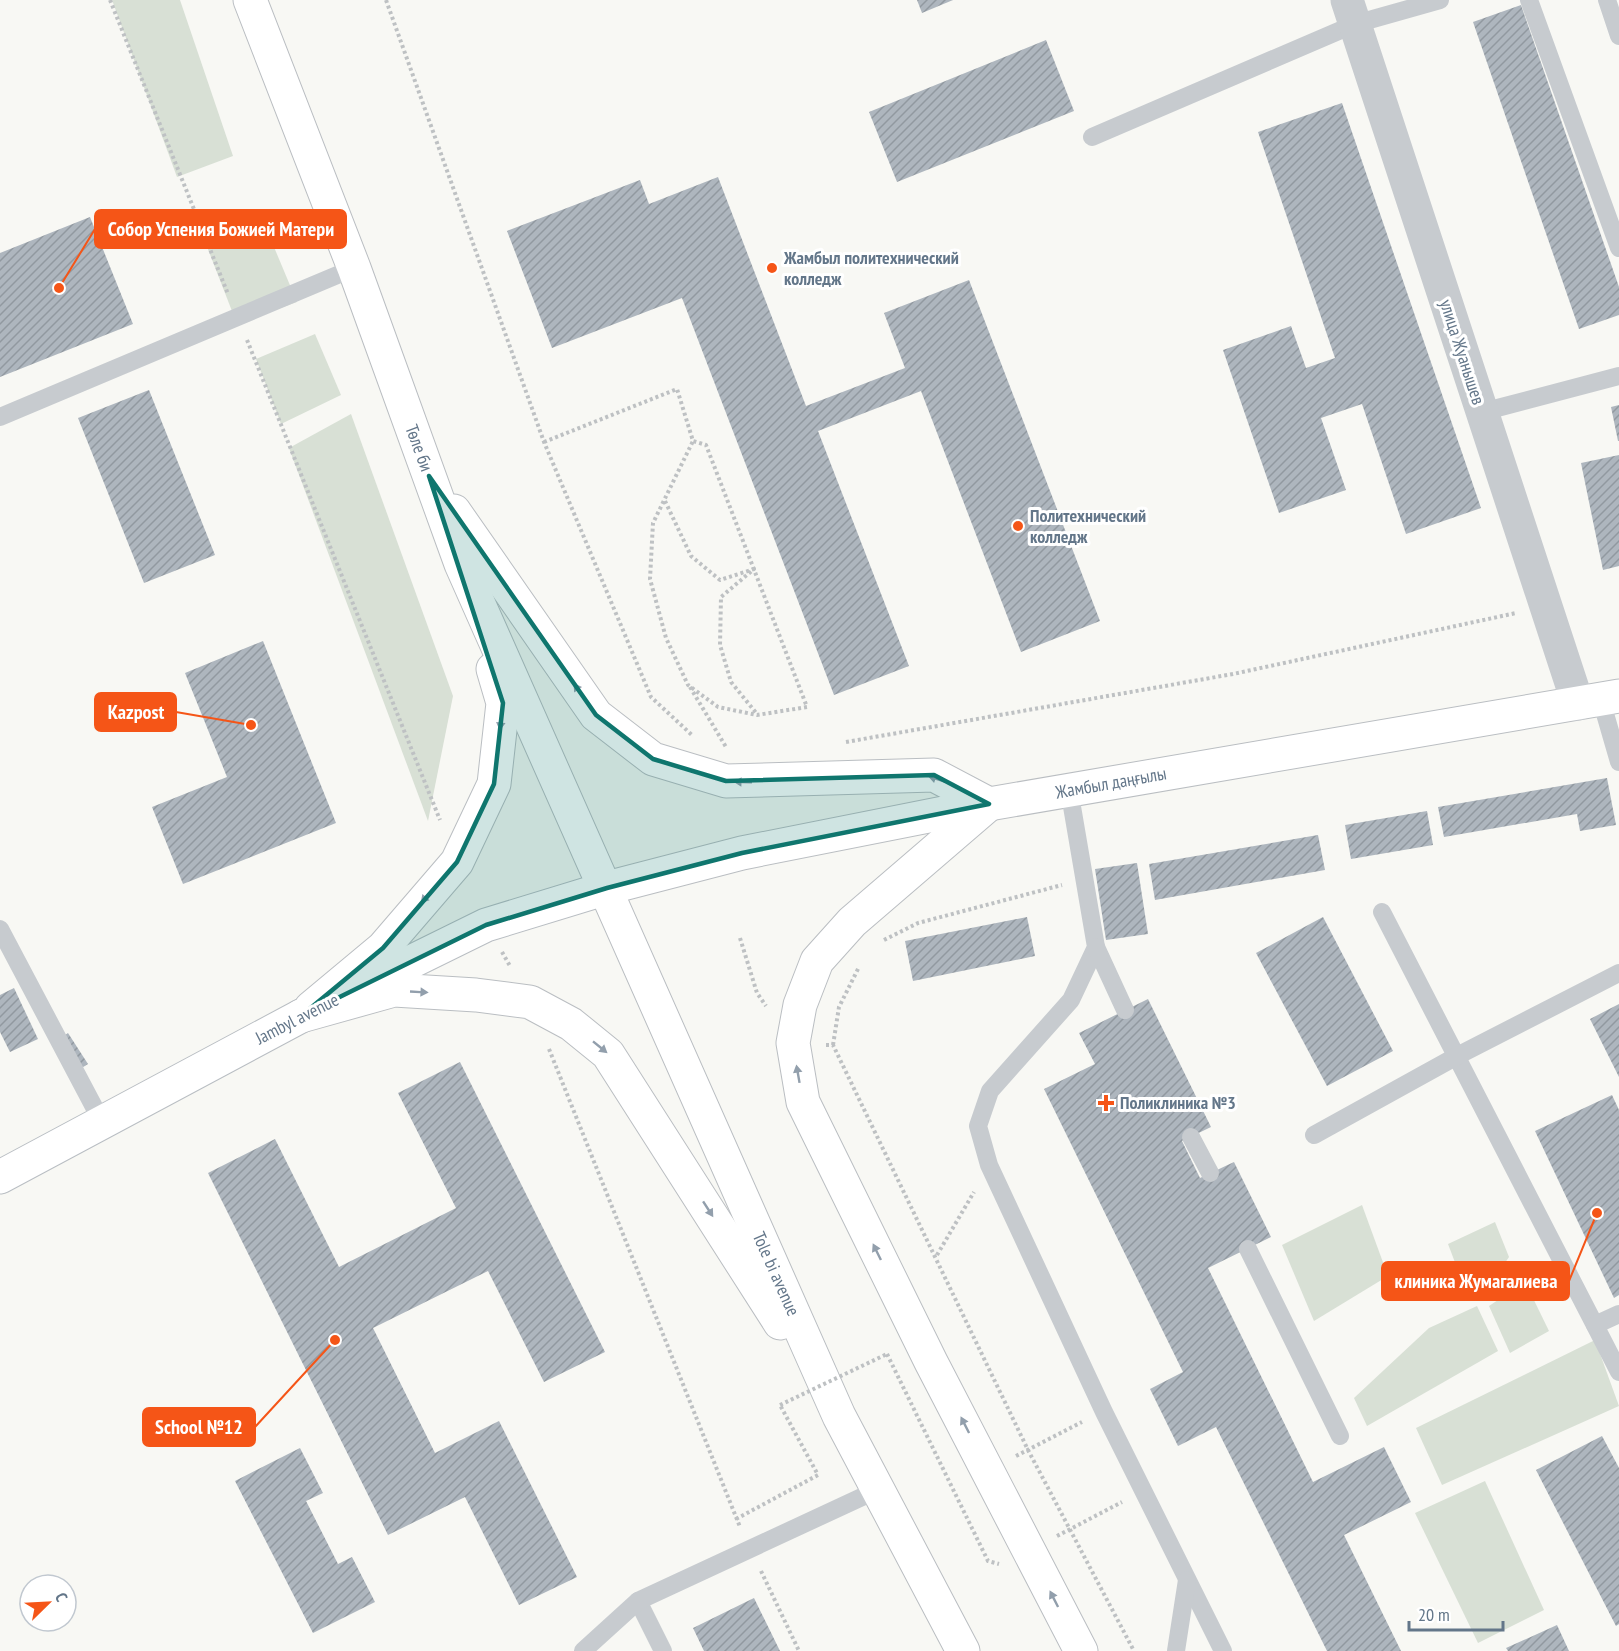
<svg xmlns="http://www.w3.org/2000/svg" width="1619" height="1651" viewBox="0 0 1619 1651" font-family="'PT Sans Narrow',sans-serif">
  <defs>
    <pattern id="building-hatch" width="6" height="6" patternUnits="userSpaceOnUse" patternTransform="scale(1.5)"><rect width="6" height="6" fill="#aeb6be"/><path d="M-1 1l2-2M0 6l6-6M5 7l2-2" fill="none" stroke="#9199a0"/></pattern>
  </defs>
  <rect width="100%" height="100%" fill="#f8f8f4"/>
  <!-- grass -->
  <g fill="#d8e0d5">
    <polygon points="112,0 180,0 233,156 177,177"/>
    <polygon points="261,216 297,302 237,324 204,239"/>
    <polygon points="315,334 341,395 281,424 256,359"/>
    <polygon points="351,414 453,696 428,821 289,448"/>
    <polygon points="1362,1205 1388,1276 1314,1321 1282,1245"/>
    <polygon points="1495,1222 1509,1257 1498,1273 1464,1286 1448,1244"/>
    <polygon points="1529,1290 1549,1331 1510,1353 1489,1306 1510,1292"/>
    <polygon points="1477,1306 1498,1351 1367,1426 1354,1398 1429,1328"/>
    <polygon points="1595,1340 1619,1406 1442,1485 1416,1428"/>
    <polygon points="1485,1481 1544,1610 1478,1643 1415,1513"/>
  </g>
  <!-- building -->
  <g fill="url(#building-hatch)">
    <polygon points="917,0 953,0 922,13"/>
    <polygon points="1521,5 1619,287 1619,315 1579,329 1473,22"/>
    <polygon points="1046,40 1074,111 897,182 869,112"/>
    <polygon points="1342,103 1481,508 1406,534 1362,404 1321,418 1346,490 1279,513 1223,350 1291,326 1306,368 1335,358 1258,132"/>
    <polygon points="718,177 806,406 905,368 884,313 969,280 1100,621 1021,652 921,391 818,431 909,666 834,695 682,298 552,348 507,231 640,180 649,204"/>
    <polygon points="90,217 133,324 0,377 0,253"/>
    <polygon points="149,390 215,555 144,583 78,418"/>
    <polygon points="1619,405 1619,441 1618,441 1611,407"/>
    <polygon points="1619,455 1619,566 1603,570 1581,463"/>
    <polygon points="263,641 336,823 183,884 152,807 227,777 185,673"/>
    <polygon points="1607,778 1616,825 1580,831 1577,814 1444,837 1438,807"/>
    <polygon points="1427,811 1433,845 1351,859 1345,825"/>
    <polygon points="1318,835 1325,870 1155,900 1149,864"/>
    <polygon points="1137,863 1148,934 1106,940 1095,869"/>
    <polygon points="1027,917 1035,956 913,981 905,941"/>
    <polygon points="1323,917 1393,1051 1327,1086 1256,953"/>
    <polygon points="14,988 38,1039 10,1052 0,1032 0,995"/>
    <polygon points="1148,999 1211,1127 1182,1141 1200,1178 1234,1162 1271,1237 1208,1268 1313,1482 1384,1447 1411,1502 1344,1535 1401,1651 1327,1651 1216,1427 1178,1446 1150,1389 1183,1372 1044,1089 1095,1064 1079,1033"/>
    <polygon points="1619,1004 1619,1077 1590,1019"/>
    <polygon points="68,1033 88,1064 75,1072 56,1041"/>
    <polygon points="460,1062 605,1352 544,1382 488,1271 373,1328 435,1453 499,1421 577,1577 519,1605 465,1497 388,1535 208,1173 275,1139 339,1267 456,1208 398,1093"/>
    <polygon points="1612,1095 1619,1110 1619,1295 1614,1298 1535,1131"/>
    <polygon points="1602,1436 1619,1468 1619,1624 1616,1626 1536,1470"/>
    <polygon points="300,1448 323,1493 306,1501 338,1564 352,1557 375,1602 313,1633 235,1481"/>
    <polygon points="754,1598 780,1651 704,1651 693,1628"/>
    <polygon points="1557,1625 1569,1651 1508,1651 1506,1648"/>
  </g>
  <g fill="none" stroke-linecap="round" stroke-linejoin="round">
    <!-- secondary casing -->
    <g stroke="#b9bec3" stroke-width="35">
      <polyline id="secondary" points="0,1177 301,1016 486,925 607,888"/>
    </g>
    <!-- primary casing -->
    <g stroke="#babec2" stroke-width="35">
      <g id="primary">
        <polyline points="250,0 354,268 461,564 839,1416 963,1651"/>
        <polyline points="454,511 596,715 653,759 726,781 934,775 989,804"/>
        <polyline points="988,805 852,922 817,961 800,1005 793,1043 803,1102 931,1362 1081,1651"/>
        <polyline points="607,888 742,853 989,804 1619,696"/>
        <polyline points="311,1008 383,948 457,862 494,784 503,703 493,669"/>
        <polyline points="301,1016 394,990 476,995 530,1002 571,1024 608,1054 780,1323"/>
      </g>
    </g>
    <!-- path -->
    <g stroke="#bec1c3" stroke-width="4" stroke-dasharray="3 3" stroke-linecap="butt">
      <polyline points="110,0 228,294"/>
      <polyline points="386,0 544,442 651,697 693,736"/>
      <polyline points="247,340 440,820"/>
      <polyline points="544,442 677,389 693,441 706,445 807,707 757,715 718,707 688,685 666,638 650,579 653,523 693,441"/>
      <polyline points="665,501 691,556 720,580 754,569 721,597 720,645 731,682 757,714"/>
      <polyline points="690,687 726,747"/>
      <polyline points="846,742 1233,674 1516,613"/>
      <polyline points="740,938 757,993 766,1006"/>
      <polyline points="884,940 918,923 1062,885"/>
      <polyline points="502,952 510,966"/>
      <polyline points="826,1045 833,1045 1028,1450 1134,1651"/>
      <polyline points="833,1045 839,1007 859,967"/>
      <polyline points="549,1049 740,1527"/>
      <polyline points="937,1255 974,1192"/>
      <polyline points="887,1354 988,1561 999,1564"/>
      <polyline points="1016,1456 1082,1422"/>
      <polyline points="736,1519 818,1475 780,1405"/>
      <polyline points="1057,1536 1122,1502"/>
      <polyline points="761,1571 799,1651"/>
    </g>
    <!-- lane -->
    <g stroke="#c7cbcf" stroke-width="18">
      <polyline points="1529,0 1619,248"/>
      <polyline points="1607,0 1619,36"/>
      <polyline points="1092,137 1355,24 1440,0"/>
      <polyline points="1482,412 1619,376"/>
      <polyline points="0,417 354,268"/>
      <polyline points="1601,700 1619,762"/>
      <polyline points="1069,789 1096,947 1071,1000 990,1091 978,1126 989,1165 1104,1412 1223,1651"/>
      <polyline points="1382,912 1619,1372"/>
      <polyline points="0,929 102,1122"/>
      <polyline points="1096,947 1125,1010"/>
      <polyline points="1314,1135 1457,1056 1619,973"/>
      <polyline points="1191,1137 1210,1173"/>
      <polyline points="1248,1249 1340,1436"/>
      <polyline points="1595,1325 1619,1314"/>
      <polyline points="638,1601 663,1651"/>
      <polyline points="583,1651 638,1601 877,1490"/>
      <polyline points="1176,1651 1187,1580"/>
    </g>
    <!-- street -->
    <polyline stroke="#c7cbcf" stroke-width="33" points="1347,0 1578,704"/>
    <!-- secondary -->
    <use href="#secondary" stroke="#fff" stroke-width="33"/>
    <!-- primary -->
    <use href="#primary" stroke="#fff" stroke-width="33"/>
    <!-- path-bridge -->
    <polyline stroke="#bec1c3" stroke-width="4" stroke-dasharray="3 3" stroke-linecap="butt" points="780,1405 887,1354"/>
  </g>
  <!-- one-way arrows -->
  <defs><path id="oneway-solid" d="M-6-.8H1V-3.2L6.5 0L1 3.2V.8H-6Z" transform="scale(1.5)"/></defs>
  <g fill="#929fac">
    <use href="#oneway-solid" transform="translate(579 691) rotate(-125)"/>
    <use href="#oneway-solid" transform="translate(501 721) rotate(97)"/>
    <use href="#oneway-solid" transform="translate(937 779) rotate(-162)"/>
    <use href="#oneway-solid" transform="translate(743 782) rotate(-178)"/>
    <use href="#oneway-solid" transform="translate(427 896) rotate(131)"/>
    <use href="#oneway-solid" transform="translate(419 992) rotate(3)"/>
    <use href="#oneway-solid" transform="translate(600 1047) rotate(39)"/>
    <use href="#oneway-solid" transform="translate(798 1074) rotate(-100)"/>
    <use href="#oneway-solid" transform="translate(708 1209) rotate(57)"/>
    <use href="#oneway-solid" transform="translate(877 1252) rotate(-116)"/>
    <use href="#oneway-solid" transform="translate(965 1425) rotate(-117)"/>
    <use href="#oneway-solid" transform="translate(1054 1599) rotate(-117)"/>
  </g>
  <!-- marked area -->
  <path fill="#0f766e" fill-opacity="0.2" stroke="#0f766e" stroke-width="4.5" stroke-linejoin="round" d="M 429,476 L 596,715 L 653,759 L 726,781 L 934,775 L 989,804 L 742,853 L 607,888 L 486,925 L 301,1016 L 383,948 L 457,862 L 494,784 L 503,703 Z"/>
  <!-- markers -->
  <g fill="#f55517" stroke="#fff" stroke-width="2">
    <circle cx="772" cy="268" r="6"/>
    <circle cx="1018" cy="526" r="6"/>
    <path d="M1103 1094h6v6h6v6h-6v6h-6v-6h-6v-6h6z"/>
  </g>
  <g text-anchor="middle" stroke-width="6" stroke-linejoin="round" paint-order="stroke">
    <!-- poi labels -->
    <g font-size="18" font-weight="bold" fill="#637689" stroke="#fff" text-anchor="start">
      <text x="784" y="264">Жамбыл политехнический<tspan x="784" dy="21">колледж</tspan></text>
      <text x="1030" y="522">Политехнический<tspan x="1030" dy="21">колледж</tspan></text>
      <text x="1120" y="1109">Поликлиника №3</text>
    </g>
    <!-- street labels -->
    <g font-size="18" fill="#637689" stroke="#fff">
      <text transform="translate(1462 352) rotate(72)" y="6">улица Жуанышев</text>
      <text transform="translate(419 448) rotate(70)" y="6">Төле би</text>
      <text transform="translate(1111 783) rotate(-10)" y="6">Жамбыл даңғылы</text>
      <text transform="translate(297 1019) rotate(-27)" y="6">Jambyl avenue</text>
      <text transform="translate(776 1274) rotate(66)" y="6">Tole bi avenue</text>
    </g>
  </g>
  <!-- callouts -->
  <path fill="none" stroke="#f55517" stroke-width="2" d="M59 288L95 229M251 725L176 712M1597 1213L1569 1281M335 1340L255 1427"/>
  <g fill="#f55517" stroke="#fff" stroke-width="2">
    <circle cx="59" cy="288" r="6"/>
    <circle cx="251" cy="725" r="6"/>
    <circle cx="1597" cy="1213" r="6"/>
    <circle cx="335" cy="1340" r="6"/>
  </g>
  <g fill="#f55517" stroke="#f55517" stroke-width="2">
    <rect x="95" y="210" width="251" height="38" rx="6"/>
    <rect x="95" y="693" width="81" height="38" rx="6"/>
    <rect x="1382" y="1262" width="187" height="38" rx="6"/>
    <rect x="143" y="1408" width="112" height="38" rx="6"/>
  </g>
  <g font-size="20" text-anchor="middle" font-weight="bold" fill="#fff">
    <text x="221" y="236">Собор Успения Божией Матери</text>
    <text x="136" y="719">Kazpost</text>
    <text x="1476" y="1288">клиника Жумагалиева</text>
    <text x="199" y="1434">School №12</text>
  </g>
  <!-- north arrow -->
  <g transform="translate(48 1603) rotate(66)"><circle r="28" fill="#ffffff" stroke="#c1c8d0" stroke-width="1.5"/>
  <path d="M0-4.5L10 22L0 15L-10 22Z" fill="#f55517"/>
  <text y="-9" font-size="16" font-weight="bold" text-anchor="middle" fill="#637689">С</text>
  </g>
  <!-- scale -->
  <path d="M1409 1621v9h94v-9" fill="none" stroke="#637689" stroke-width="3"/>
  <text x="1418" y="1621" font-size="18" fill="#637689" stroke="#ffffff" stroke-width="4.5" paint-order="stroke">20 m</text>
</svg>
